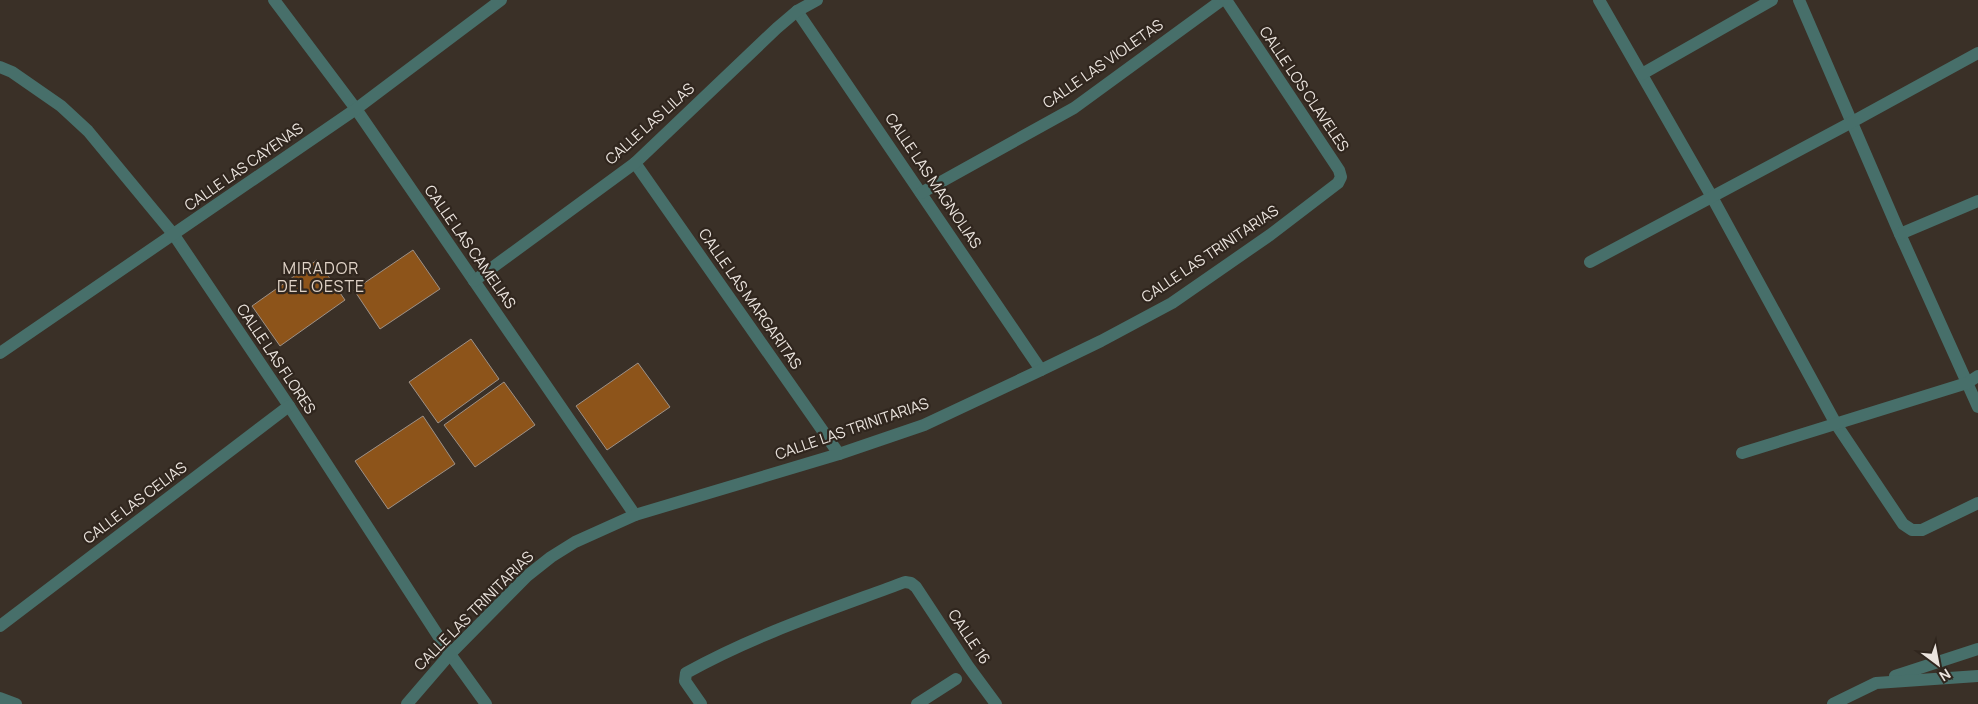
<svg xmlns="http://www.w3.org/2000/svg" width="1978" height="704" viewBox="0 0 1978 704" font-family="Manrope,sans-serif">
  <rect width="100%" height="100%" fill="#3a3027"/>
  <!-- building -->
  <g fill="#8d541a" stroke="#9e9187">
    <polygon points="413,250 440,289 380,329 354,290"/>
    <polygon points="317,260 345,300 280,346 252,306"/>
    <polygon points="471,339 499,379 438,423 409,382"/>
    <polygon points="638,363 670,407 607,450 576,406"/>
    <polygon points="504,382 535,425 475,467 444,425"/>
    <polygon points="423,416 455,464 388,509 355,461"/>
  </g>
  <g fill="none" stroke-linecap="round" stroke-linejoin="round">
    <!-- street -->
    <g stroke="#476f6a" stroke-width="12">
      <polyline points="274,0 356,109 635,515"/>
      <polyline points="1599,0 1712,197 1836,424 1903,524 1912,530 1922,530 1978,503"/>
      <polyline points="1799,0 1900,234 1978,407"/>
      <polyline points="797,11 1041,370"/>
      <polyline points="0,67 12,72 61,106 88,131 174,235 289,406 450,654 486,704"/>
      <polyline points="1642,74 1772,0"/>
      <polyline points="635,163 839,454"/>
      <polyline points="921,193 1074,108 1222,0"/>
      <polyline points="1900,234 1978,201"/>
      <polyline points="1590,262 1852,122 1978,53"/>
      <polyline points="474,281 635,163 777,28 797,11 817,0"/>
      <polyline points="0,353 356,109 501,0"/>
      <polyline points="1742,453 1967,383 1978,376"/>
      <polyline points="0,626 289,406"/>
      <polyline points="1895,676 1978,649"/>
      <polyline points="0,698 16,704"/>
      <polyline points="407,704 450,654 527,576 551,557 575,542 635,515 839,454 924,425 1041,370 1101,341 1172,303 1270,235 1338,183 1341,177 1339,170 1226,0"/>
      <path d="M 701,704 L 685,681 L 686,673 C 756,634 830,610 905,582 L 911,583 L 916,587 L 968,666 L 996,704"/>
      <polyline points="917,704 956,679"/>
      <polyline points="1833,704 1876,683 1978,676"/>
    </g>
  </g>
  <g text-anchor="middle" stroke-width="4.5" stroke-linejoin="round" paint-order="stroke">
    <!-- street labels -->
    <g font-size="15" fill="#ebe4de" stroke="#30261e">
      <text transform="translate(1103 64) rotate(-35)" y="5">CALLE LAS VIOLETAS</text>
      <text transform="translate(1304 89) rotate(56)" y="5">CALLE LOS CLAVELES</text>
      <text transform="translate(650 124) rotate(-42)" y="5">CALLE LAS LILAS</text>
      <text transform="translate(244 167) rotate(-35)" y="5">CALLE LAS CAYENAS</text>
      <text transform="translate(933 181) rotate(56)" y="5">CALLE LAS MAGNOLIAS</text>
      <text transform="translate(470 247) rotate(55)" y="5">CALLE LAS CAMELIAS</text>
      <text transform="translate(1210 254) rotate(-34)" y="5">CALLE LAS TRINITARIAS</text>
      <text transform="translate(750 299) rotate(55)" y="5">CALLE LAS MARGARITAS</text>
      <text transform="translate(276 359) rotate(56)" y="5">CALLE LAS FLORES</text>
      <text transform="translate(852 429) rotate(-19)" y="5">CALLE LAS TRINITARIAS</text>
      <text transform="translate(135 503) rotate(-37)" y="5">CALLE LAS CELIAS</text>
      <text transform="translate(474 611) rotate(-45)" y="5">CALLE LAS TRINITARIAS</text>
      <text transform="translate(969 637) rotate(56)" y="5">CALLE 16</text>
    </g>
    <!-- neighbourhood labels -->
    <g font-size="16" letter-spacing="1" fill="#e0d3c7" stroke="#30261e">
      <text x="321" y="274">MIRADOR<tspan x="321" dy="18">DEL OESTE</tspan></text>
    </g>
  </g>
  <!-- north arrow -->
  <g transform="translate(1938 664) rotate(148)" stroke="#30261e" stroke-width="4" paint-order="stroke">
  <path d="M0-4L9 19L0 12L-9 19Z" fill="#ebe4de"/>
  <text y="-8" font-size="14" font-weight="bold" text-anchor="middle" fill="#ebe4de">N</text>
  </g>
</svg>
